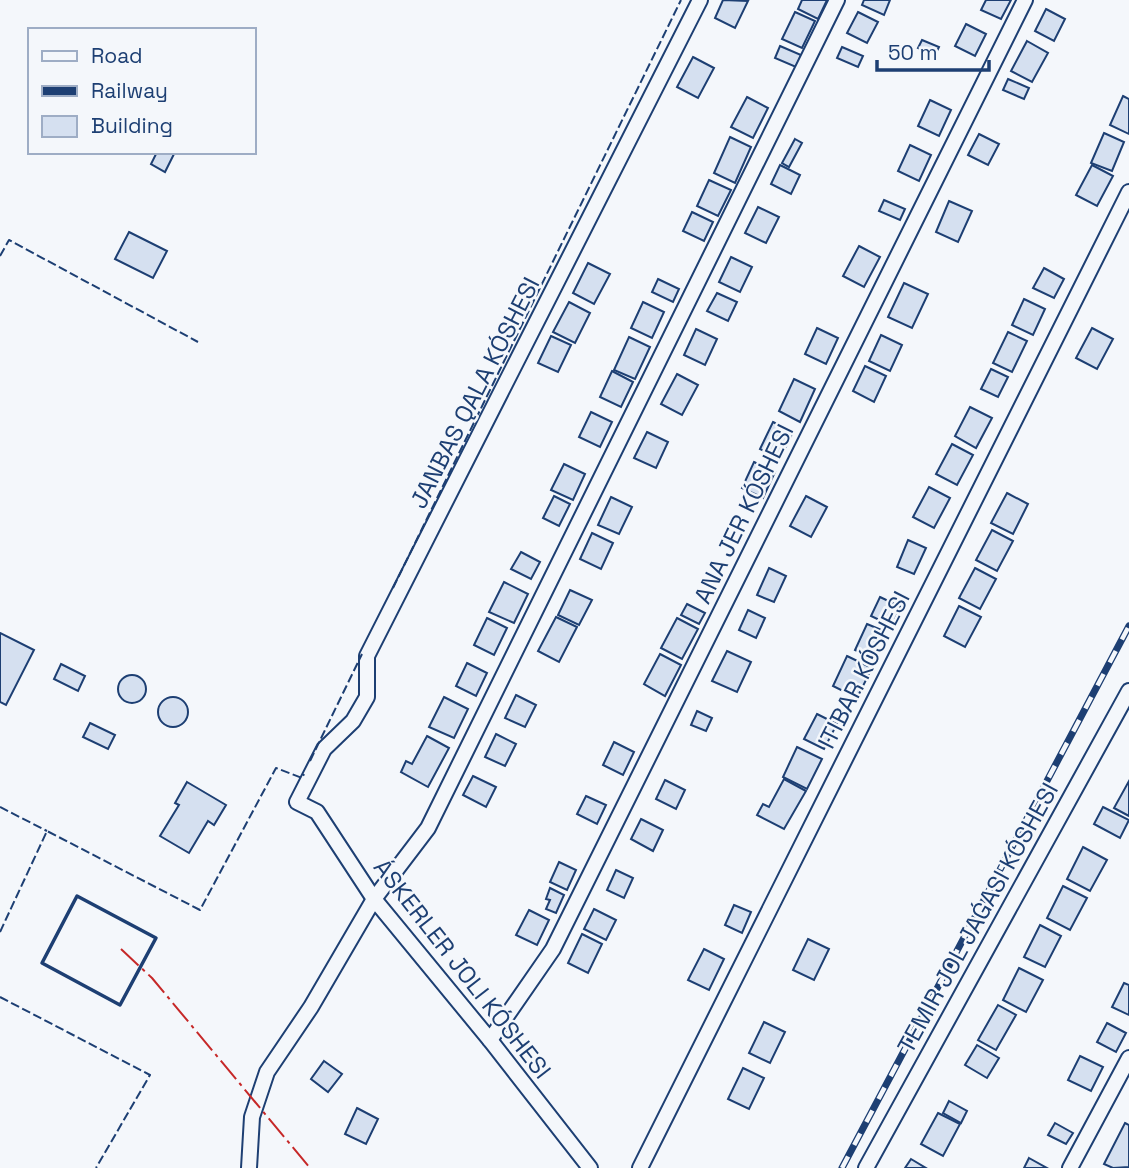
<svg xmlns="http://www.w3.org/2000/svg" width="1129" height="1168" viewBox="0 0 1129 1168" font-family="'Space Grotesk',sans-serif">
  <rect width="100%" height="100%" fill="#f4f7fb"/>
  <!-- building -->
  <g fill="#d5e0f0" stroke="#1d3f73" stroke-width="2">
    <polygon points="723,0 748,1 735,28 715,18"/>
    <polygon points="802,0 827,0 818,19 798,9"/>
    <polygon points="864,0 890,0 884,15 862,5"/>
    <polygon points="986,0 1011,0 1001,19 981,10"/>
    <polygon points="1046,9 1065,19 1054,41 1035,31"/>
    <polygon points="795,12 815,21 802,48 782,39"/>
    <polygon points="858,12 878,22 867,43 847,33"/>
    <polygon points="966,24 986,34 975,56 955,46"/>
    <polygon points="922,40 939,47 935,55 918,48"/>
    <polygon points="1027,41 1048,53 1032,82 1011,71"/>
    <polygon points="780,46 801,55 796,67 775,58"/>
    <polygon points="842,47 863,56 858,67 837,58"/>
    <polygon points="693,57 714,68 698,98 677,87"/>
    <polygon points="1008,79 1029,88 1024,99 1003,90"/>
    <polygon points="1123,96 1129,99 1129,134 1110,125"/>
    <polygon points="747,97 768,108 753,138 731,127"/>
    <polygon points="930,100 951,110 939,136 918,126"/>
    <polygon points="1104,133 1124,142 1112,171 1091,163"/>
    <polygon points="979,134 999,144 988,165 968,155"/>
    <polygon points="730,137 751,147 735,183 714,173"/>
    <polygon points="795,139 802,143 789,167 782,163"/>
    <polygon points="910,145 931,155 919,181 898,171"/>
    <polygon points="157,152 175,152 165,172 151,164"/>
    <polygon points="780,165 800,175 791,194 771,184"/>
    <polygon points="1092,165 1113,176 1097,206 1076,195"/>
    <polygon points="709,180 731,190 718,216 697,206"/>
    <polygon points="884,200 905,209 900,220 879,211"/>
    <polygon points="949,201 972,211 958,242 936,232"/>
    <polygon points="758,207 779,217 766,243 745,233"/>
    <polygon points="692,212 713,222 704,241 683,231"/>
    <polygon points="129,232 167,251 153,278 115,259"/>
    <polygon points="859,246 880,257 864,287 843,276"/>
    <polygon points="731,257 752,267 740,292 719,282"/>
    <polygon points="588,263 610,274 594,304 573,293"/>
    <polygon points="1044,268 1064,279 1054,298 1033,288"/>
    <polygon points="658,279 679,289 673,302 652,292"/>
    <polygon points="904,283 928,294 912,328 888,317"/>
    <polygon points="717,293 737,302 728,321 707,311"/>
    <polygon points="1024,299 1045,309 1033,335 1012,325"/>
    <polygon points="569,302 590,313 575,343 553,332"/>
    <polygon points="643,302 664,312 652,338 631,328"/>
    <polygon points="817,328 838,338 826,364 805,354"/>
    <polygon points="1092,328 1113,339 1097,369 1076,358"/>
    <polygon points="696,329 717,339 705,365 684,355"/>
    <polygon points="1008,332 1027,341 1012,372 993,363"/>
    <polygon points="881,335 902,345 890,371 869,361"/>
    <polygon points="551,336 571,345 558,372 538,363"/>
    <polygon points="629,337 650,347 635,379 614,370"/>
    <polygon points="865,366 886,376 874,402 853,391"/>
    <polygon points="991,369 1008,377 998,397 981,389"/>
    <polygon points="612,371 633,382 621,407 600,397"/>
    <polygon points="677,374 698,385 682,415 661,404"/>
    <polygon points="794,379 815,389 800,422 779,411"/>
    <polygon points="970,407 992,418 976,448 955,436"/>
    <polygon points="591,412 612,422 600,447 579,437"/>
    <polygon points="773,422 793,432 780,459 760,449"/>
    <polygon points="647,432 668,442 656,468 634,458"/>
    <polygon points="952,444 973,455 957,485 936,474"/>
    <polygon points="754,462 775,472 763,498 742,488"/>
    <polygon points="564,464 585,474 573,500 551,490"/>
    <polygon points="929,487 950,498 934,528 913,517"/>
    <polygon points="1007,493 1028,504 1013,534 991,523"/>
    <polygon points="554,496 570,504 559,526 543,518"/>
    <polygon points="806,496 827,507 811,537 790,526"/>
    <polygon points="611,497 632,507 619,534 598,525"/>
    <polygon points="992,530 1013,541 997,571 976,560"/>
    <polygon points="592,533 613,543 601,569 580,559"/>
    <polygon points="908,540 926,548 914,574 897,567"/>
    <polygon points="521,552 540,562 531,579 511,569"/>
    <polygon points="769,568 786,576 774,602 757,595"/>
    <polygon points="975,568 996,579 980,609 959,598"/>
    <polygon points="504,582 528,594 514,623 489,612"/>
    <polygon points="570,590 592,600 579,625 558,615"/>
    <polygon points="880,597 901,607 892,626 871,616"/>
    <polygon points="687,604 705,613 699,624 681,615"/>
    <polygon points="959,606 981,617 965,647 944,636"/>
    <polygon points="748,610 765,618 756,638 739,630"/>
    <polygon points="556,617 577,627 559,662 538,651"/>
    <polygon points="487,618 507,628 494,655 474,645"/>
    <polygon points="677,618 698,629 682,659 661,648"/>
    <polygon points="867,624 884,631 872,658 855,650"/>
    <polygon points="0,633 34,650 6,705 0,702"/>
    <polygon points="727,651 751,662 737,692 712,681"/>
    <polygon points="660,654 681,665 665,696 644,684"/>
    <polygon points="847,656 872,668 857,698 833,686"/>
    <polygon points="467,663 487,673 476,696 456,686"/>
    <polygon points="61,664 85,676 78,691 54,679"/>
    <circle cx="132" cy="689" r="14"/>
    <polygon points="516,695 536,705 525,727 505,718"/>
    <polygon points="444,697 468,709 454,738 429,727"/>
    <circle cx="173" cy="712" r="15"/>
    <polygon points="697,711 712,718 706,731 691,725"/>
    <polygon points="817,714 837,724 824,749 804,739"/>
    <polygon points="90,723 115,735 108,749 83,737"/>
    <polygon points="496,734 516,744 505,766 485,757"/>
    <polygon points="427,736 449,748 428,787 401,772 406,761 412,764"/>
    <polygon points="614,742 634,752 623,775 603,765"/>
    <polygon points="797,747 822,759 807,789 783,777"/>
    <polygon points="473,776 496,787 486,807 463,795"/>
    <polygon points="784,779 806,791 784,829 757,815 763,804 769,807"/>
    <polygon points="665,780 685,790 676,809 656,799"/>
    <polygon points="1129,781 1129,816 1114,808"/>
    <polygon points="187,782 226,805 214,825 208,821 189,853 160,836 179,805 175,803"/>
    <polygon points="586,796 606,805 597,824 577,814"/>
    <polygon points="1103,807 1129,820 1120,838 1094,824"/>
    <polygon points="641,819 663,830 653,851 631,839"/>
    <polygon points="1083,847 1107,860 1090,891 1067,879"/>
    <polygon points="559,862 576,870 567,890 550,882"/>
    <polygon points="616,870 633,878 624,898 607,890"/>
    <polygon points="1063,886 1087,898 1070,930 1047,918"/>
    <polygon points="550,888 564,895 556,913 546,909 550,900 546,899"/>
    <polygon points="734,905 751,912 742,933 725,925"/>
    <polygon points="594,909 616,920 606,940 584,929"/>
    <polygon points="529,910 549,920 537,945 516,935"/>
    <polygon points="1040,925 1061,936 1045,967 1024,957"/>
    <polygon points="582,934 602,944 588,973 568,963"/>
    <polygon points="808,939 829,949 814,980 793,970"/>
    <polygon points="704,949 724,959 709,990 688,980"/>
    <polygon points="1019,968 1043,980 1026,1012 1003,1000"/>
    <polygon points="1124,983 1129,985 1129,1015 1112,1007"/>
    <polygon points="998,1005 1016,1015 996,1050 978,1040"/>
    <polygon points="764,1022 785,1032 770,1063 749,1053"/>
    <polygon points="1107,1023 1126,1033 1116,1052 1097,1042"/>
    <polygon points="977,1045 999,1058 987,1078 965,1065"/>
    <polygon points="1080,1056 1103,1067 1091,1091 1068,1080"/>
    <polygon points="324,1061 342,1074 328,1092 311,1079"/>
    <polygon points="743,1068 764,1078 749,1109 728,1099"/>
    <polygon points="949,1101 967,1111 961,1123 943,1113"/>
    <polygon points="357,1108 378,1119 366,1144 345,1134"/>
    <polygon points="938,1113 960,1124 943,1156 921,1144"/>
    <polygon points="1055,1123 1073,1133 1066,1144 1048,1135"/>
    <polygon points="1125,1123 1129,1125 1129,1167 1113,1168 1104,1164"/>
    <polygon points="1029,1158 1047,1168 1024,1168"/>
    <polygon points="911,1159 926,1168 905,1168"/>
  </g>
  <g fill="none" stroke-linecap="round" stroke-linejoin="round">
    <!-- street casing -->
    <g stroke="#1d3f73" stroke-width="18">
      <g id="street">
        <polyline points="490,1040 553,949 1025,0"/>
        <polyline points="249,1168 252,1117 267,1072 311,1007 374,899 428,828 837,0"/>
        <polyline points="590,1168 490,1040 374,899 317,812 297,802 324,749 353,721 367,697 367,656 700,0"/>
        <polyline points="640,1168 1129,192"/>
        <polyline points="866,1168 1129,691"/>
        <polyline points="1070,1168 1129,1058"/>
      </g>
    </g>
    <!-- street -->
    <use href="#street" stroke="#f4f7fb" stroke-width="14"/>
    <!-- rail casing -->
    <g stroke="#1d3f73" stroke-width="7">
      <polyline id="rail" points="842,1168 1129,626"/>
    </g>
    <!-- rail -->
    <use href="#rail" stroke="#f4f7fb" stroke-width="4.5" stroke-dasharray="13" stroke-linecap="butt"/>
    <!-- fence -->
    <g stroke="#1d3f73" stroke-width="2" stroke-dasharray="9 3.5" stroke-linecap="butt">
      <polyline points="0,256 9,240 198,342"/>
      <polyline points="393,588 681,0"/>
      <polyline points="310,761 362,654"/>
      <polyline points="0,807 47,831"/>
      <polyline points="0,932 47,831 200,910 276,768 302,778 304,774"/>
      <polyline points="0,997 150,1075 96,1168"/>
    </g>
    <!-- wall -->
    <polygon stroke="#1d3f73" stroke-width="3.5" points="77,896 156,938 120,1005 42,963"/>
    <!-- power -->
    <polyline stroke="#c62828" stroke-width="2" stroke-dasharray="24 5 3.5 5" stroke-linecap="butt" points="121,949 152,978 310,1168"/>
  </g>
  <g text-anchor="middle" stroke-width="5" stroke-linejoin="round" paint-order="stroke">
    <!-- street labels -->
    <g font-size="24" fill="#1d3f73" stroke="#f4f7fb">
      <text transform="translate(475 393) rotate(-63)" y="8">JANBAS QALA KÓSHESI</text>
      <text transform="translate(744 514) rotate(-64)" y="8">ANA JER KÓSHESI</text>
      <text transform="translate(864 670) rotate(-63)" y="8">ITIBAR KÓSHESI</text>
      <text transform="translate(978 918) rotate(-61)" y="8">TEMIR JOL JAǴASI KÓSHESI</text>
      <text transform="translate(462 969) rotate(52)" y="8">ÁSKERLER JOLI KÓSHESI</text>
    </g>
  </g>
  <!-- legend -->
  <rect x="28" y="28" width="228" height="126" fill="#f4f7fb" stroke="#9eadc5" stroke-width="2"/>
  <rect x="42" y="51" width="35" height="10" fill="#f4f7fb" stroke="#9eadc5" stroke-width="2"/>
  <text x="91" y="63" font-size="21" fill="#1d3f73">Road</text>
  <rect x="42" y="86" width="35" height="10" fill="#1d3f73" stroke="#9eadc5" stroke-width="2"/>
  <text x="91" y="98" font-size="21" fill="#1d3f73">Railway</text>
  <rect x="42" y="116" width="35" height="21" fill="#d5e0f0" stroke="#9eadc5" stroke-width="2"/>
  <text x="91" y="133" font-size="21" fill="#1d3f73">Building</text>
  <!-- scale -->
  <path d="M877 60v10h112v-10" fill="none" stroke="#1d3f73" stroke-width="3.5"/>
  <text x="888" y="60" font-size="21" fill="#1d3f73" stroke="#f4f7fb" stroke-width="5" paint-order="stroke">50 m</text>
</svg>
